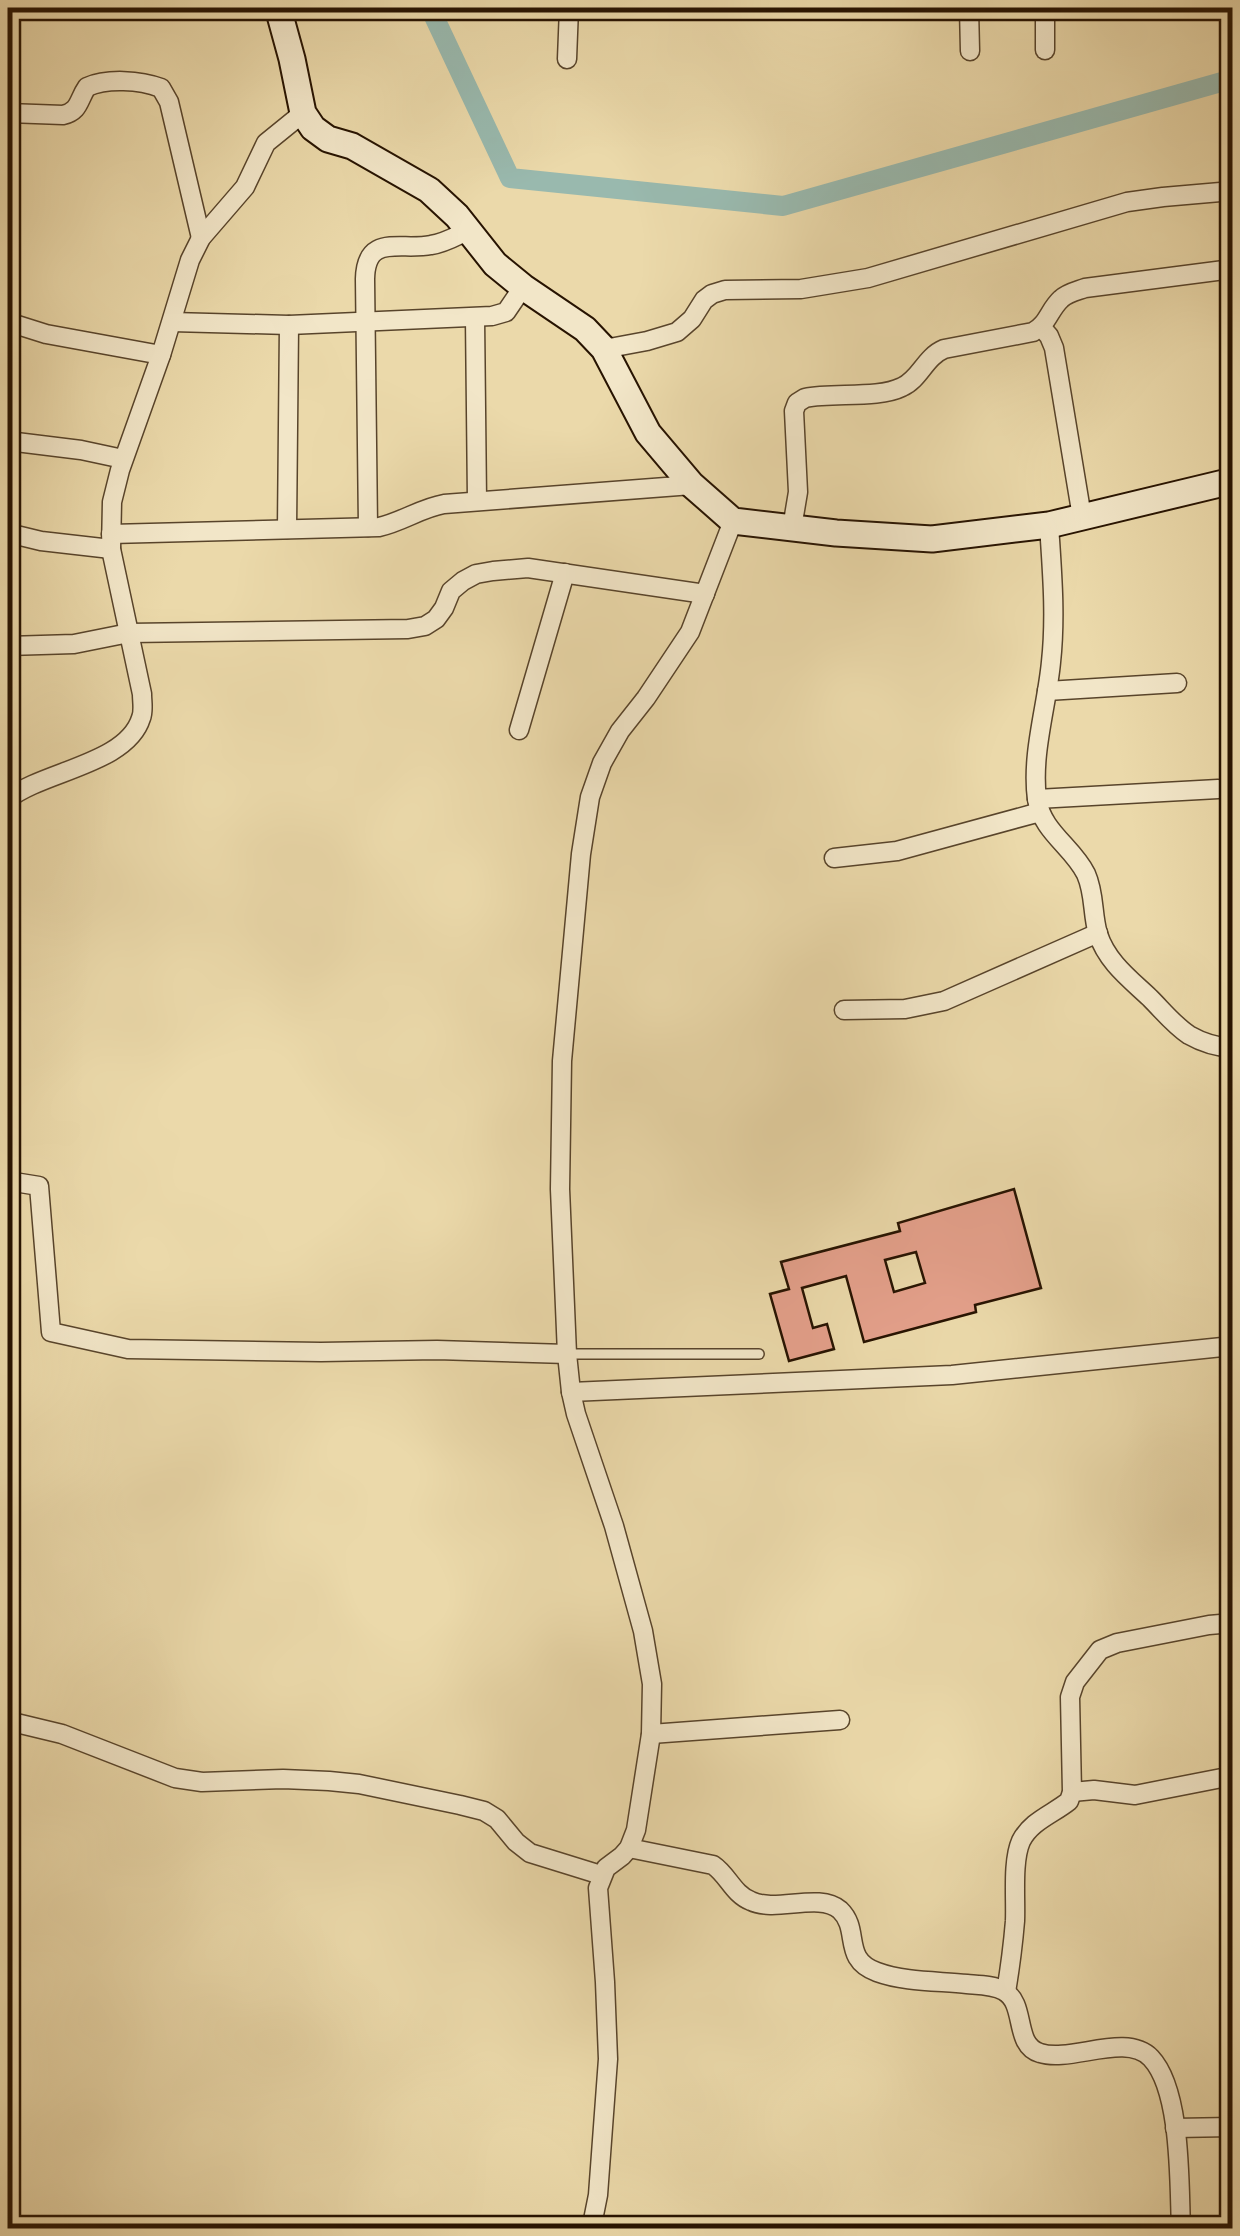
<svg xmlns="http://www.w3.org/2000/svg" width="1240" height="2236" viewBox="0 0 1240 2236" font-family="Vollkorn,serif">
  <rect width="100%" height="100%" fill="#ebd9aa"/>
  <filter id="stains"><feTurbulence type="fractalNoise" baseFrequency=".002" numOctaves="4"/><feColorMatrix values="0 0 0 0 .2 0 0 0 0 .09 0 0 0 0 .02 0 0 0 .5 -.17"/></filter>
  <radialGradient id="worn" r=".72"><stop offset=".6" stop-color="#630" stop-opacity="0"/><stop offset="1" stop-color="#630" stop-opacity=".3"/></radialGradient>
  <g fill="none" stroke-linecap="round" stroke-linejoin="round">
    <!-- canal -->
    <polyline stroke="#99b9ae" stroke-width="20" points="430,8 510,178 783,206 1232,79"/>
  </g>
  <!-- building -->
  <path fill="#e4a08b" stroke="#271301" stroke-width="2.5" fill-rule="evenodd" d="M 1014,1189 L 1041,1288 L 975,1305 L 976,1312 L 864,1342 L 846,1276 L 802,1288 L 813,1328 L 827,1324 L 834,1349 L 789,1361 L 770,1294 L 789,1289 L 781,1262 L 900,1231 L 898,1223 ZM 916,1252 L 925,1283 L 894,1292 L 885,1260 Z"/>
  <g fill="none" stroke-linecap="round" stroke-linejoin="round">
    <!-- lane casing -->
    <g stroke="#58442b" stroke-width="12">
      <polyline id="lane" points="567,1354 759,1354"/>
    </g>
    <!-- street casing -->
    <g stroke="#58442b" stroke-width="21">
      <g id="street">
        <polyline points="969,8 970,51"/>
        <polyline points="1045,50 1045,8"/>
        <polyline points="567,59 569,8"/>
        <path d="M 8,113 L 63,115 C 80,111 78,100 87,87 C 107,78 140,80 161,88 L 169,102 L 201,238"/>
        <polyline points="475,318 477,501"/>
        <polyline points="8,322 46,334 161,355"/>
        <polyline points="172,322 289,325 492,316 506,312 523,287"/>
        <polyline points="1042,328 1049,336 1054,348 1082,517"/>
        <polyline points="604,349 647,341 677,332 692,319 704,300 712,294 725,290 801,289 868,278 1127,202 1163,197 1232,191"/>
        <polyline points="8,441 81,450 123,459"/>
        <path d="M 1049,525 C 1052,571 1056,616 1051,662 C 1047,706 1031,754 1037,799 C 1042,832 1072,846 1086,874 C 1095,894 1092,914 1098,934 C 1107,962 1130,979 1150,998 C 1163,1011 1174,1025 1189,1035 C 1203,1043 1217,1047 1232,1048"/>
        <path d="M 368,527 L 365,279 C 366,233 400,251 431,245 C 445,243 456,236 469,230"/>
        <path d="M 792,528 L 798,492 L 794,411 L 797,403 L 805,398 C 833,392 878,399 902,387 C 920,379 925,357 944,349 L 1033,332 C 1048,324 1049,310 1061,299 C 1067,293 1077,291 1085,288 L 1232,269"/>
        <polyline points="287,529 289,325"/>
        <polyline points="8,533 41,541 111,549"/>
        <path d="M 111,534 L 379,527 C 402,522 421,508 444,504 L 692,485"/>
        <polyline points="8,646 74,644 129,633 408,629 425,626 436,619 444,608 451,591 463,581 476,574 493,571 528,568 705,594"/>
        <polyline points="1047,691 1177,683"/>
        <polyline points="519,730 565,573"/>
        <path d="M 8,799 C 43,771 127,764 141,718 C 144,711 142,702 142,694 L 111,549 L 112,502 L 120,470 L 161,355 L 190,260 L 201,238 L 245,187 L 266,143 L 303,113"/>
        <polyline points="1037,799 1218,789"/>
        <polyline points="834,858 897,851 1040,812"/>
        <polyline points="844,1010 905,1009 944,1001 1098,933"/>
        <polyline points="8,1181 39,1186 51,1332 128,1349 321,1352 437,1350 567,1354"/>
        <polyline points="571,1392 952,1375 1232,1346"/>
        <polyline points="8,1721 62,1734 175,1778 202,1782 283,1779 329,1781 359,1784 460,1805 484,1811 497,1819 516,1842 530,1853 601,1875"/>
        <polyline points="651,1734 840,1720"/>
        <polyline points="1072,1792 1094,1790 1135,1795 1232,1776"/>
        <path d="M 629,1848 L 713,1865 C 728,1875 733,1894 751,1901 C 776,1913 819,1892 840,1910 C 861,1930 841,1959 877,1972 C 904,1982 938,1981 967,1984 C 979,1985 994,1985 1004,1991 C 1027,2004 1013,2045 1040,2053 C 1071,2063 1126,2032 1151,2058 C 1182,2091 1179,2186 1181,2228"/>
        <path d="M 1006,1992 C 1010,1968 1013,1945 1015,1921 C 1016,1899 1012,1861 1021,1841 C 1031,1821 1053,1814 1069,1801 L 1072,1792 L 1070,1697 L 1075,1682 L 1100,1650 L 1117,1643 L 1209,1625 L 1232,1623"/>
        <polyline points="1175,2128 1232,2127"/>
        <polyline points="587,2228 593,2220 598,2195 608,2059 605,1982 598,1888 606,1868 622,1856 629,1848 636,1830 651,1734 652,1684 643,1631 614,1526 576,1414 571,1392 567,1354 560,1189 562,1061 581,854 590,797 602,763 620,731 646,698 690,632 733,521"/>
      </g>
    </g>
    <!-- secondary casing -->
    <g stroke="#271301" stroke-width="29">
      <polyline id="secondary" points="278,8 292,59 303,113 313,128 328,139 352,146 429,190 457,216 495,264 523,287 585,329 604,349 648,433 692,485 733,521 836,533 932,539 1049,525 1232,481"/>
    </g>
    <!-- lane -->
    <use href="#lane" stroke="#f2e6c8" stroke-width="9"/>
    <!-- street -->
    <use href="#street" stroke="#f2e6c8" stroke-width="18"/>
    <!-- secondary -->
    <use href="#secondary" stroke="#f2e6c8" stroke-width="25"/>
  </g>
  <!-- margin -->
  <rect width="1240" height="2236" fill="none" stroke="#ebd9aa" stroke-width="40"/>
  <rect x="10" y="10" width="1220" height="2216" fill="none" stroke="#271301" stroke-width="5"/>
  <rect x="20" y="20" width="1200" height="2196" fill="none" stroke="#271301" stroke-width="2.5"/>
  <rect width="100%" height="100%" filter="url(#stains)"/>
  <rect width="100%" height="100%" fill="url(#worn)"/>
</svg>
